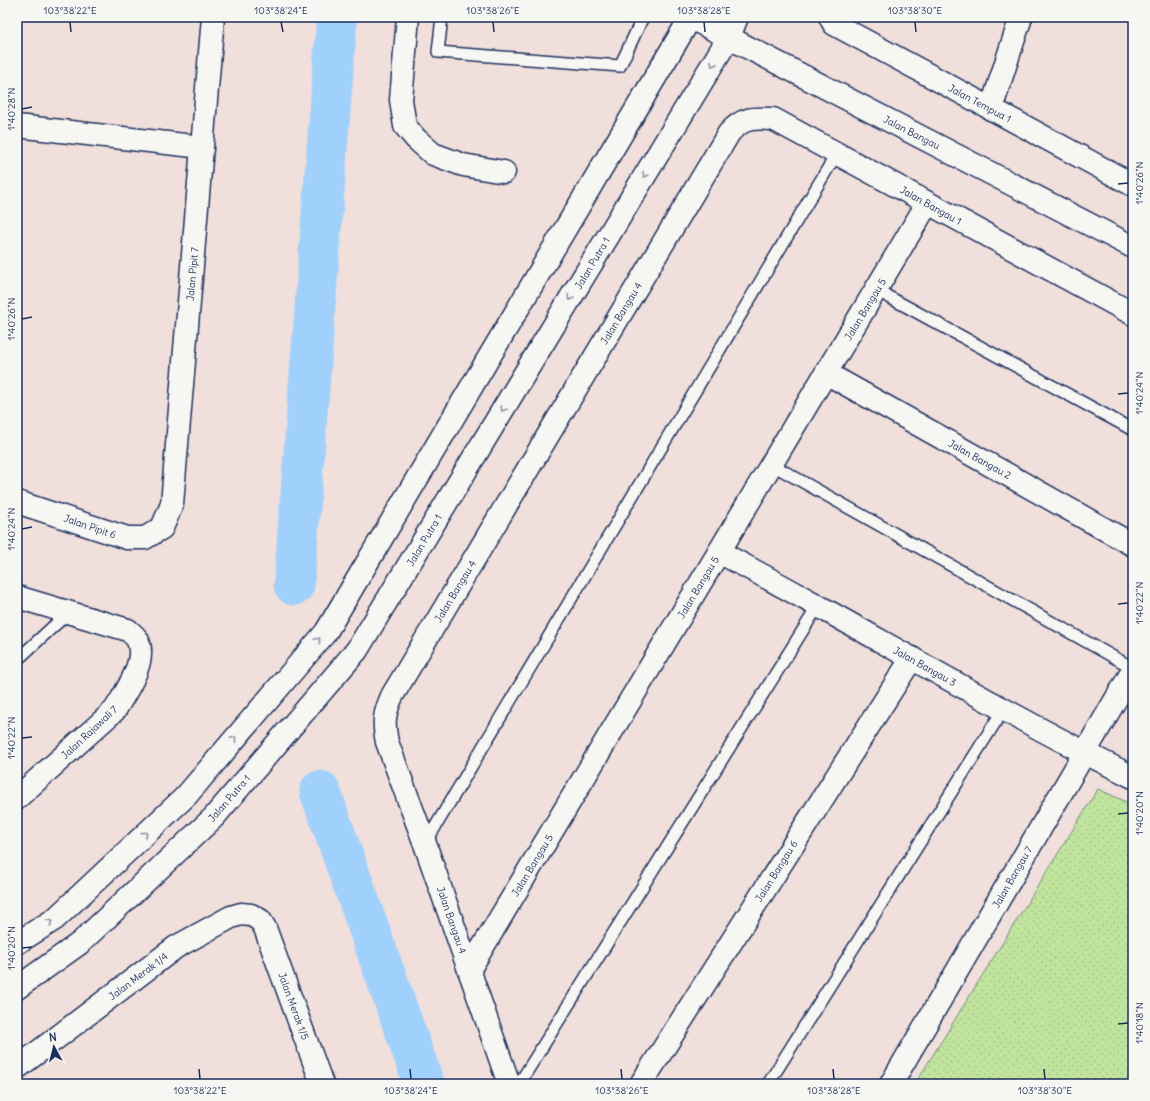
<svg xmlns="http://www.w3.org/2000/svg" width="1150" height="1101" viewBox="0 0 1150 1101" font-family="Delius,sans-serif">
  <defs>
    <pattern id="grass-dots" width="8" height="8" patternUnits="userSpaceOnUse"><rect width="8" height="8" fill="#c1e49d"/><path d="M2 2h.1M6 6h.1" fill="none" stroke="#a5c48a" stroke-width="1.8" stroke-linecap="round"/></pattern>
  </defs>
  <rect width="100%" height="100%" fill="#f0dfda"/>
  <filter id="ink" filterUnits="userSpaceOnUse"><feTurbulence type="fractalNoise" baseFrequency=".025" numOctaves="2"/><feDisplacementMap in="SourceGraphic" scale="8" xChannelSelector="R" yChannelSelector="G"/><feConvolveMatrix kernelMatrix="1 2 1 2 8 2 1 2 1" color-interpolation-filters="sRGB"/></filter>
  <g filter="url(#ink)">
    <!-- grass -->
    <polygon fill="url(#grass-dots)" stroke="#6e8a7e" points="1098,789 1133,805 1133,1084 915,1084"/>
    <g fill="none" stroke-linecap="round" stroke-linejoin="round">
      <!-- river -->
      <g stroke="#a0d1fd" stroke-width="41">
        <polyline points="294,585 337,17"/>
        <polyline points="320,791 424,1084"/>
      </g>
      <!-- lane casing -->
      <g stroke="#1b2f5e" stroke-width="14">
        <g id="lane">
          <polyline points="442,17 438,52 620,66 643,17"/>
          <polyline points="876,290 1133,430"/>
          <polyline points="771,464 1133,668"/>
          <polyline points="17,660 69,612"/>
          <polyline points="425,844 837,153"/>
          <polyline points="519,1084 818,606"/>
          <polyline points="768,1084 1003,710"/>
        </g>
      </g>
      <!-- street casing -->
      <g stroke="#1b2f5e" stroke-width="25">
        <g id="street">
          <polyline points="408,17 401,100 405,126 416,139 433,154 463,165 504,172"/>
          <polyline points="830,17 834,24 1133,185"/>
          <polyline points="691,18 1133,247"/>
          <polyline points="991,109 1021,17"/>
          <polyline points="17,126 202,147"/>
          <polyline points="826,373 1133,545"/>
          <polyline points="17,502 127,538 145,538 162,528 172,504 213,17"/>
          <path d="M 719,552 C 753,570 786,588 820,607 C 924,665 1026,724 1133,777"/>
          <path d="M 17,597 L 128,630 C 131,633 137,637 138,641 C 147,662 125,693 115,710 L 17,798"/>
          <polyline points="469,970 927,204"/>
          <polyline points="17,1068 176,947 231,917 241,914 251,915 260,920 265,928 322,1084"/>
          <path d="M 509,1084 L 425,844 L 387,742 C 383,722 384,714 392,696 L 729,133 C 743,117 753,118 773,119 L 1133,314"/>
          <polyline points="641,1084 912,658"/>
          <polyline points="891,1084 1133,670"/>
        </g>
      </g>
      <!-- secondary casing -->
      <g stroke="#1b2f5e" stroke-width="25">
        <g id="secondary">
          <polyline points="17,943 55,919 186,796 326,632 691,17"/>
          <polyline points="17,988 80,943 214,817 357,650 729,37 737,17"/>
        </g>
      </g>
      <!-- lane -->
      <use href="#lane" stroke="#f6f6f2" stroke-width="11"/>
      <!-- street -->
      <use href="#street" stroke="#f6f6f2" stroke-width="22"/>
      <!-- secondary -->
      <use href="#secondary" stroke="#f6f6f2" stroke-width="22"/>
    </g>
    <!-- one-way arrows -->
    <defs><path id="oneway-chevron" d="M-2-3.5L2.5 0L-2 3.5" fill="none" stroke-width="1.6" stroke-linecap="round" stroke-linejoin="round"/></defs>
    <g stroke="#8892a8">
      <use href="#oneway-chevron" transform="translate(713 64) rotate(121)"/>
      <use href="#oneway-chevron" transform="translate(645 175) rotate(121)"/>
      <use href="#oneway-chevron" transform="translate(570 298) rotate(121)"/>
      <use href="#oneway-chevron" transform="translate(503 409) rotate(121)"/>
      <use href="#oneway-chevron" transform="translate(318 640) rotate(-50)"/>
      <use href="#oneway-chevron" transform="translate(234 739) rotate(-50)"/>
      <use href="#oneway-chevron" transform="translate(145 834) rotate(-43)"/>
      <use href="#oneway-chevron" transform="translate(50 922) rotate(-34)"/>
    </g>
  </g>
  <!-- ticks -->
  <path fill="none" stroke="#1b2f5e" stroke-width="1.5" d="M 70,22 L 71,32M 281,22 L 283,32M 493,22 L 494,32M 704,22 L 705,32M 915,22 L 916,32M 22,109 L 32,107M 1118,184 L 1128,183M 22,319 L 32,317M 1118,394 L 1128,393M 22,529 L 32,527M 1118,604 L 1128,603M 22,738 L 32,737M 1118,814 L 1128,813M 22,948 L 32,947M 1118,1024 L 1128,1023M 199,1069 L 200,1079M 410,1069 L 411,1079M 621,1069 L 622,1079M 833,1069 L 834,1079M 1044,1069 L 1045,1079"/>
  <g text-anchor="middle" stroke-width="4" stroke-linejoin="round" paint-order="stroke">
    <!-- street labels -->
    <g font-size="10" fill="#1b2f5e" stroke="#f6f6f2">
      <text transform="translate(980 103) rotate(28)" y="4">Jalan Tempua 1</text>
      <text transform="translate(912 132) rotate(27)" y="4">Jalan Bangau</text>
      <text transform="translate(931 205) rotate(29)" y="4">Jalan Bangau 1</text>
      <text transform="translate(592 263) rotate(-59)" y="4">Jalan Putra 1</text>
      <text transform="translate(192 274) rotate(-85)" y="4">Jalan Pipit 7</text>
      <text transform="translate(865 309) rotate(-59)" y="4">Jalan Bangau 5</text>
      <text transform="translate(621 313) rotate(-59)" y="4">Jalan Bangau 4</text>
      <text transform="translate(980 459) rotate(29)" y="4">Jalan Bangau 2</text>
      <text transform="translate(90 526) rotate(19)" y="4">Jalan Pipit 6</text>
      <text transform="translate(424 540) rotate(-59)" y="4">Jalan Putra 1</text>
      <text transform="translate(698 587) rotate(-59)" y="4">Jalan Bangau 5</text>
      <text transform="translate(455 591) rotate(-59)" y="4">Jalan Bangau 4</text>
      <text transform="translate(925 666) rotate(29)" y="4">Jalan Bangau 3</text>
      <text transform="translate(89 732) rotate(-43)" y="4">Jalan Rajawali 7</text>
      <text transform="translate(229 798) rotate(-49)" y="4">Jalan Putra 1</text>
      <text transform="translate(532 865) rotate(-59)" y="4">Jalan Bangau 5</text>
      <text transform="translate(776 871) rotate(-58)" y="4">Jalan Bangau 6</text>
      <text transform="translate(1012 877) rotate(-60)" y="4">Jalan Bangau 7</text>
      <text transform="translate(452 920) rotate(71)" y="4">Jalan Bangau 4</text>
      <text transform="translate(138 976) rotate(-37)" y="4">Jalan Merak 1/4</text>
      <text transform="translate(294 1006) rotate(70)" y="4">Jalan Merak 1/5</text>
    </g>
  </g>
  <!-- margin -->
  <rect width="1150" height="1101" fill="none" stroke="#f6f6f2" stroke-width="44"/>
  <!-- north arrow -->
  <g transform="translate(54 1047) rotate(353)" stroke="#f6f6f2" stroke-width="3" paint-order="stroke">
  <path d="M0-3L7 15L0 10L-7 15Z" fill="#1b2f5e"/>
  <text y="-6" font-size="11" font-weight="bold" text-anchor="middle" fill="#1b2f5e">N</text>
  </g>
  <rect x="22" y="22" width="1106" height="1057" fill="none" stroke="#1b2f5e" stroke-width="1.5"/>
  <g font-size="10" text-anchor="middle" fill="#1b2f5e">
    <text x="70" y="14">103°38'22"E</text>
    <text x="281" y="14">103°38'24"E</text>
    <text x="493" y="14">103°38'26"E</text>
    <text x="704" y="14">103°38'28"E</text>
    <text x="915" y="14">103°38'30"E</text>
    <text transform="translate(11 109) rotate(-90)" y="4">1°40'28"N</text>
    <text transform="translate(1139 183) rotate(-90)" y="4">1°40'26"N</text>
    <text transform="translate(11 319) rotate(-90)" y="4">1°40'26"N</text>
    <text transform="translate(1139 393) rotate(-90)" y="4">1°40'24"N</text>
    <text transform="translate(11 529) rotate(-90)" y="4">1°40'24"N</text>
    <text transform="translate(1139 603) rotate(-90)" y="4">1°40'22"N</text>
    <text transform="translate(11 738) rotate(-90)" y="4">1°40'22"N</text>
    <text transform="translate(1139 813) rotate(-90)" y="4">1°40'20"N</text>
    <text transform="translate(11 948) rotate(-90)" y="4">1°40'20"N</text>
    <text transform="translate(1139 1023) rotate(-90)" y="4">1°40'18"N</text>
    <text x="200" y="1094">103°38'22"E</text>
    <text x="411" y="1094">103°38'24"E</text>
    <text x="622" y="1094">103°38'26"E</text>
    <text x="834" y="1094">103°38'28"E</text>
    <text x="1045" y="1094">103°38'30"E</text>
  </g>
</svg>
